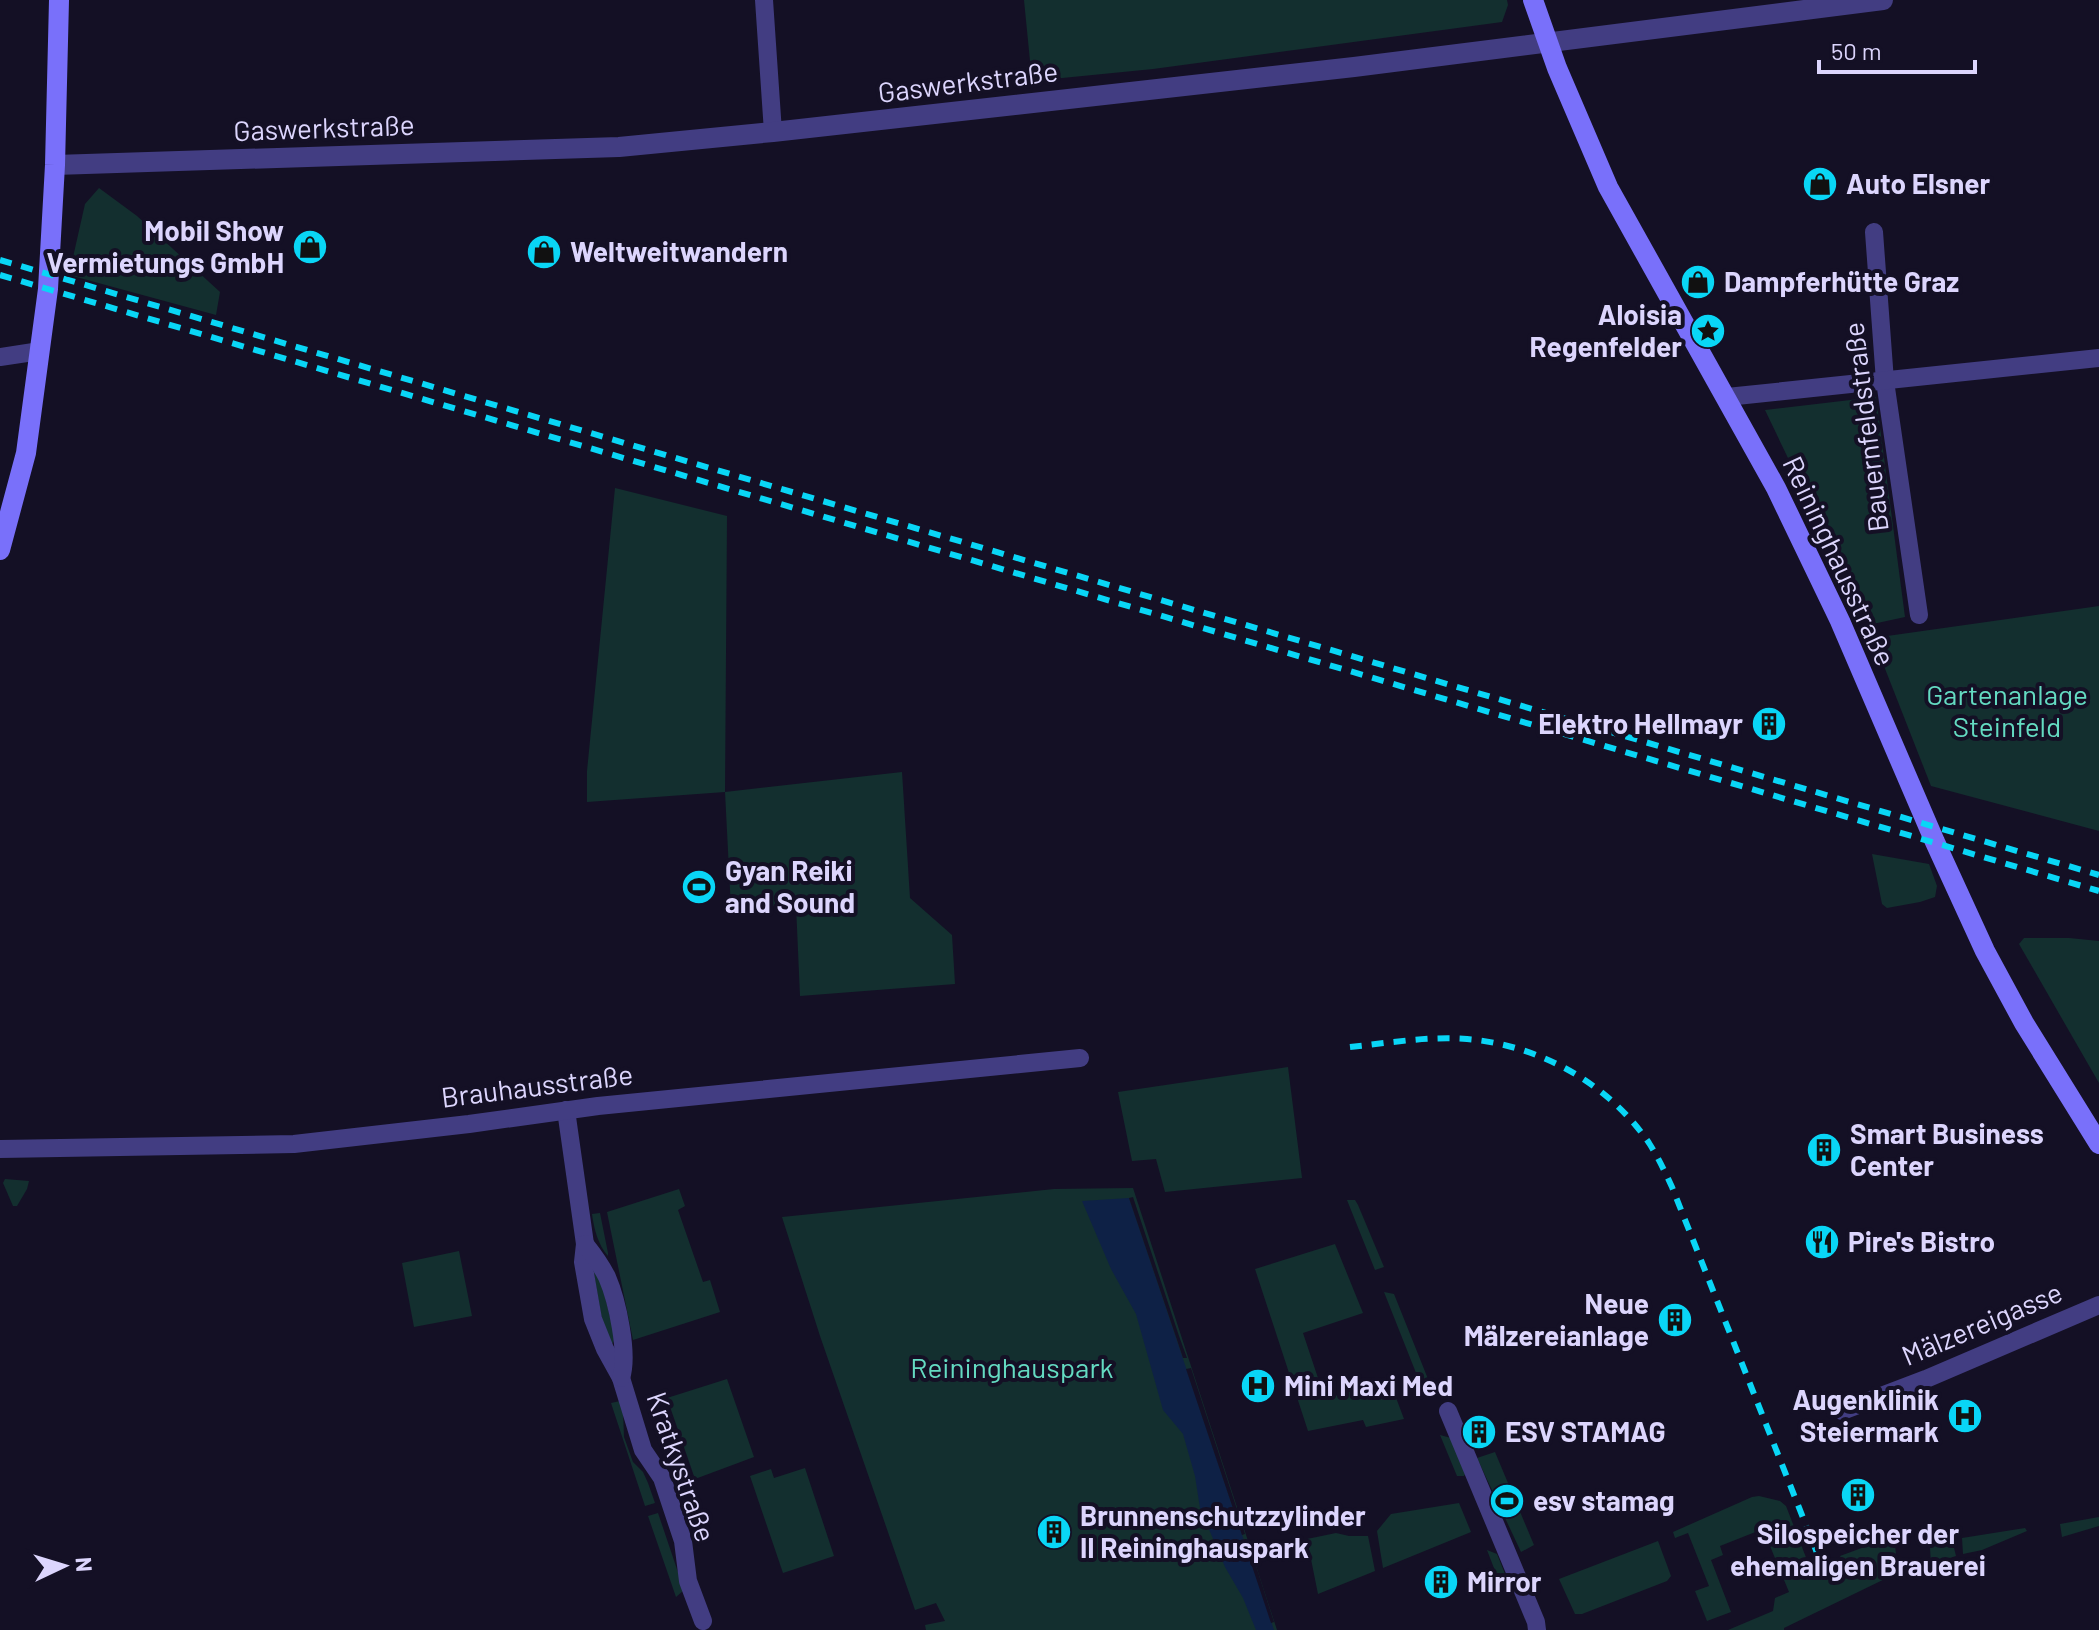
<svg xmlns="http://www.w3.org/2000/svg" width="2099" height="1630" viewBox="0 0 2099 1630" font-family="Barlow,sans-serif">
  <rect width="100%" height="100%" fill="#141025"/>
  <!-- green -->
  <g fill="#132f2f">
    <polygon points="1024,0 1507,0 1508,5 1502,22 1153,69 1032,81"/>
    <polygon points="99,188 137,216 220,292 216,315 69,275 85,204"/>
    <polygon points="1876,397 1905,617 1868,625 1765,410"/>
    <polygon points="615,488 727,516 725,792 902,772 910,898 952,935 955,984 800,996 796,905 731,909 725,792 587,802 587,771"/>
    <polygon points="2099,606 2099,831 1931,786 1873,638"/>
    <polygon points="1872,854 1929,864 1937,886 1935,897 1920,902 1887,908 1882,904"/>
    <polygon points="2024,938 2069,938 2099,941 2099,1083 2019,944"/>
    <polygon points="1288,1067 1302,1178 1165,1192 1156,1159 1132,1161 1118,1092"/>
    <polygon points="5,1179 29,1181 27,1189 17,1206 13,1206 3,1183"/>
    <polygon points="1133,1188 1277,1630 926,1630 925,1625 945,1621 936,1603 915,1610 820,1336 782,1217 1054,1189"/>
    <polygon points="679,1189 685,1206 678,1210 703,1282 710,1280 720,1312 633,1340 607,1212"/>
    <polygon points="1347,1200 1355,1200 1358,1205 1384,1267 1375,1270"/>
    <path d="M 600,1213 L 608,1253 L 608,1256 C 598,1245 594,1229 592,1214 Z"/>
    <polygon points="1335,1244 1363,1313 1303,1333 1325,1399 1389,1379 1404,1419 1366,1427 1363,1420 1308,1431 1255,1269"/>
    <polygon points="459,1251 472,1316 414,1327 402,1263"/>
    <polygon points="592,1262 600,1276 615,1338 613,1343 609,1344 605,1338"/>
    <polygon points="1384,1292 1394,1294 1434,1394 1422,1388"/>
    <polygon points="727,1379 754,1457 695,1479 667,1398"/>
    <polygon points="620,1401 623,1410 624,1437 633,1462 643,1472 648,1483 655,1503 645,1506 611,1403"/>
    <polygon points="1440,1435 1451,1438 1465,1474 1464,1476 1457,1476"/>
    <polygon points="1495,1452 1534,1545 1521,1552 1477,1458"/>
    <polygon points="805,1468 834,1556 783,1573 750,1476 771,1469 774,1478"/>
    <polygon points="1759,1496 1780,1501 1786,1506 1814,1578 1845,1565 1840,1556 1894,1536 1896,1554 1893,1575 1784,1628 1784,1630 1728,1630 1773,1611 1775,1598 1789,1592 1763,1529 1720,1546 1723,1555 1711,1560 1731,1612 1707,1621 1695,1591 1709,1586 1688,1533 1675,1538 1673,1532 1752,1497"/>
    <polygon points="1459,1503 1471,1532 1383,1568 1377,1531 1391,1514"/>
    <polygon points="658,1513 684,1590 676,1597 648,1516"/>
    <polygon points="2099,1517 2099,1526 2062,1537 2060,1524"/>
    <polygon points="2025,1528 2027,1531 1982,1550 1963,1554 1962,1538"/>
    <polygon points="1336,1533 1349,1536 1368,1536 1375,1571 1318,1594 1307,1539"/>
    <polygon points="1952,1540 1956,1556 1931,1564 1930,1548 1936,1544"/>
    <polygon points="1658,1541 1671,1576 1667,1581 1582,1614 1575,1614 1559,1579"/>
    <polygon points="1487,1550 1497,1554 1507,1579 1502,1589"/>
  </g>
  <!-- water -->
  <polygon fill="#0e2146" points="1129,1198 1274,1630 1256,1630 1243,1598 1225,1567 1200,1508 1195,1476 1183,1434 1163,1410 1136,1314 1111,1269 1082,1201"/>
  <!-- pier -->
  <g fill="#141025">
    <polygon points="1133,1197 1179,1336 1187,1358 1183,1358 1176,1337 1129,1198"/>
    <polygon points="1191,1368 1245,1534 1242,1535 1186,1369"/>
    <polygon points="1249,1544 1274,1622 1271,1623 1245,1545"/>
  </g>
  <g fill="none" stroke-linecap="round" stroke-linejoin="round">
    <!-- minor -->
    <g stroke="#423d82" stroke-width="18">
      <polyline points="764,0 773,132"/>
      <polyline points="1874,232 1885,381 1919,615"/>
      <polyline points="0,357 40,351"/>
      <polyline points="1727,397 2099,358"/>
      <polyline points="566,1110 585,1244 583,1262 593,1319 605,1349 621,1378 643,1450 662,1478 683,1541 688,1581 703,1621"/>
      <polyline points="0,1149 294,1144 469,1124 598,1106 1080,1058"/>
      <path d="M 585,1244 C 593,1254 601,1265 607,1277 C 617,1300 629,1354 621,1378"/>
      <polyline points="1448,1411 1536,1622 1537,1630"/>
      <polyline points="1842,1411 1926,1379 2099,1305"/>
    </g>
    <!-- tertiary -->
    <polyline stroke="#423d82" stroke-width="20" points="55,165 619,147 773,132 1354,67 1883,0"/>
    <!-- secondary -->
    <g stroke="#7970fa" stroke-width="20">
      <polyline points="1533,0 1557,68 1608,187 1776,488 1840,621 1935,842 1985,951 2024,1023 2099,1144"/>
      <polyline points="0,550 26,453 48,289 55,165 59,0"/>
    </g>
    <!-- rail -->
    <g stroke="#09d6f6" stroke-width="6" stroke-dasharray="12 10" stroke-linecap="butt">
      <polyline points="0,260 2099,875"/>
      <polyline points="0,275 2099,891"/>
      <path d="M 1350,1047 C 1388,1043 1428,1036 1467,1039 C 1539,1045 1608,1083 1649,1143 C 1658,1157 1665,1172 1672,1187 L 1821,1563"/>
    </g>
  </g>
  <!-- icons -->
  <defs>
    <g id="shop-disc" transform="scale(1.8)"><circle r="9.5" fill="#09d6f6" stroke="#141025"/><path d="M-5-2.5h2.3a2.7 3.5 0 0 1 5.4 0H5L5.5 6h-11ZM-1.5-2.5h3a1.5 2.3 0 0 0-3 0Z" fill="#111"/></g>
    <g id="sight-disc" transform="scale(1.8)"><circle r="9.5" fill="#09d6f6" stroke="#141025"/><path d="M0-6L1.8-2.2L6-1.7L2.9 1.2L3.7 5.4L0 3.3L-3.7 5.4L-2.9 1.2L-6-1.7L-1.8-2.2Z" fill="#111"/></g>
    <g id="building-disc" transform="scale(1.8)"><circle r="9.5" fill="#09d6f6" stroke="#141025"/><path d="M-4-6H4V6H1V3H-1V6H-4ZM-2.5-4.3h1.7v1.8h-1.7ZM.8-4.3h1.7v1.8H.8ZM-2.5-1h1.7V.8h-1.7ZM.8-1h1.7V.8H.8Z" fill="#111"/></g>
    <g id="stadium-disc" transform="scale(1.8)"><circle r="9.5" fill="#09d6f6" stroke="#141025"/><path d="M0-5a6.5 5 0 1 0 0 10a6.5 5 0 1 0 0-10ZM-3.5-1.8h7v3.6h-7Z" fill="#111"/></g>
    <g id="restaurant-disc" transform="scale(1.8)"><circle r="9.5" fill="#09d6f6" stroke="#141025"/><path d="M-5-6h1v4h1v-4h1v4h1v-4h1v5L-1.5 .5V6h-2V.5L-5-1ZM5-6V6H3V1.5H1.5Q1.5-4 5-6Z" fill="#111"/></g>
    <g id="hospital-disc" transform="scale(1.8)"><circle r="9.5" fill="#09d6f6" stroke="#141025"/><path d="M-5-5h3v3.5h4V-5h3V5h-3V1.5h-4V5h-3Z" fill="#111"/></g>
  </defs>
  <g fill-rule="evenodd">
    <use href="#shop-disc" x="1820" y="184"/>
    <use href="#shop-disc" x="310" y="247"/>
    <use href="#shop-disc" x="544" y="252"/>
    <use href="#shop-disc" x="1698" y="282"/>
    <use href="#sight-disc" x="1708" y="331"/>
    <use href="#building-disc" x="1769" y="724"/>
    <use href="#stadium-disc" x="699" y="887"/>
    <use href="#building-disc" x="1824" y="1150"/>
    <use href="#restaurant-disc" x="1822" y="1242"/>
    <use href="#building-disc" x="1675" y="1320"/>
    <use href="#hospital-disc" x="1258" y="1386"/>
    <use href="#hospital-disc" x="1965" y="1416"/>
    <use href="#building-disc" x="1479" y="1432"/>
    <use href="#building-disc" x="1858" y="1495"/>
    <use href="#stadium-disc" x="1507" y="1501"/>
    <use href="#building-disc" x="1054" y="1532"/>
    <use href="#building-disc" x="1441" y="1582"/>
  </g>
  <g text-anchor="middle" stroke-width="8" stroke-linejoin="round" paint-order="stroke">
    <!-- street labels -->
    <g font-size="28" fill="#dcd5fd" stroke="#141025">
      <text transform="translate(968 82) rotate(-7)" y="10">Gaswerkstraße</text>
      <text transform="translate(324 128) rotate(-2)" y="10">Gaswerkstraße</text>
      <text transform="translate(1866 427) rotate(-97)" y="10">Bauernfeldstraße</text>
      <text transform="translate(1839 561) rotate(65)" y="10">Reininghausstraße</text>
      <text transform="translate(537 1086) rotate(-7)" y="10">Brauhausstraße</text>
      <text transform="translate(1982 1324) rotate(-23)" y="10">Mälzereigasse</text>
      <text transform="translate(681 1467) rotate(71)" y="10">Kratkystraße</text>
    </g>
    <!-- poi labels -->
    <g font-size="28" font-weight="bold" fill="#dcd5fd" stroke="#141025" text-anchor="start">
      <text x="1846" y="194">Auto Elsner</text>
      <text x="284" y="241" text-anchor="end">Mobil Show<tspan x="284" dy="32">Vermietungs GmbH</tspan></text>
      <text x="570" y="262">Weltweitwandern</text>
      <text x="1724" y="292">Dampferhütte Graz</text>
      <text x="1682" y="325" text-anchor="end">Aloisia<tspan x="1682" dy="32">Regenfelder</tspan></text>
      <text x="1743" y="734" text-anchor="end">Elektro Hellmayr</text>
      <text x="725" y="881">Gyan Reiki<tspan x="725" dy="32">and Sound</tspan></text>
      <text x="1850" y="1144">Smart Business<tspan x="1850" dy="32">Center</tspan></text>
      <text x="1848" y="1252">Pire's Bistro</text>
      <text x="1649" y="1314" text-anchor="end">Neue<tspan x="1649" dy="32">Mälzereianlage</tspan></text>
      <text x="1284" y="1396">Mini Maxi Med</text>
      <text x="1939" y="1410" text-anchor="end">Augenklinik<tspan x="1939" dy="32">Steiermark</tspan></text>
      <text x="1505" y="1442">ESV STAMAG</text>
      <text x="1533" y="1511">esv stamag</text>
      <text x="1080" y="1526">Brunnenschutzzylinder<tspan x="1080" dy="32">II Reininghauspark</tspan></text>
      <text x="1858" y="1544" text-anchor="middle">Silospeicher der<tspan x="1858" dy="32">ehemaligen Brauerei</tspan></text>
      <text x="1467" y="1592">Mirror</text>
    </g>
    <!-- park labels -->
    <g font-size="28" fill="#64dbc2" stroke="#141025">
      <text x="2007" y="705">Gartenanlage<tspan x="2007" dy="32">Steinfeld</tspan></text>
      <text x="1012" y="1378">Reininghauspark</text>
    </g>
  </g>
  <!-- north arrow -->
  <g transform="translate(64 1566) rotate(86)" stroke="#141025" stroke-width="6" paint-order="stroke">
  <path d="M0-6L14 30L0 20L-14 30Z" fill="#dcd5fd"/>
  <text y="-12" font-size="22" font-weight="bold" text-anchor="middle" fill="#dcd5fd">N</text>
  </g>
  <!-- scale -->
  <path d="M1819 60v12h156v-12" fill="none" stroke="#dcd5fd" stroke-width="4"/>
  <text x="1831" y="60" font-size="24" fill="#dcd5fd" stroke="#141025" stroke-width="6" paint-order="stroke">50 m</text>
</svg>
